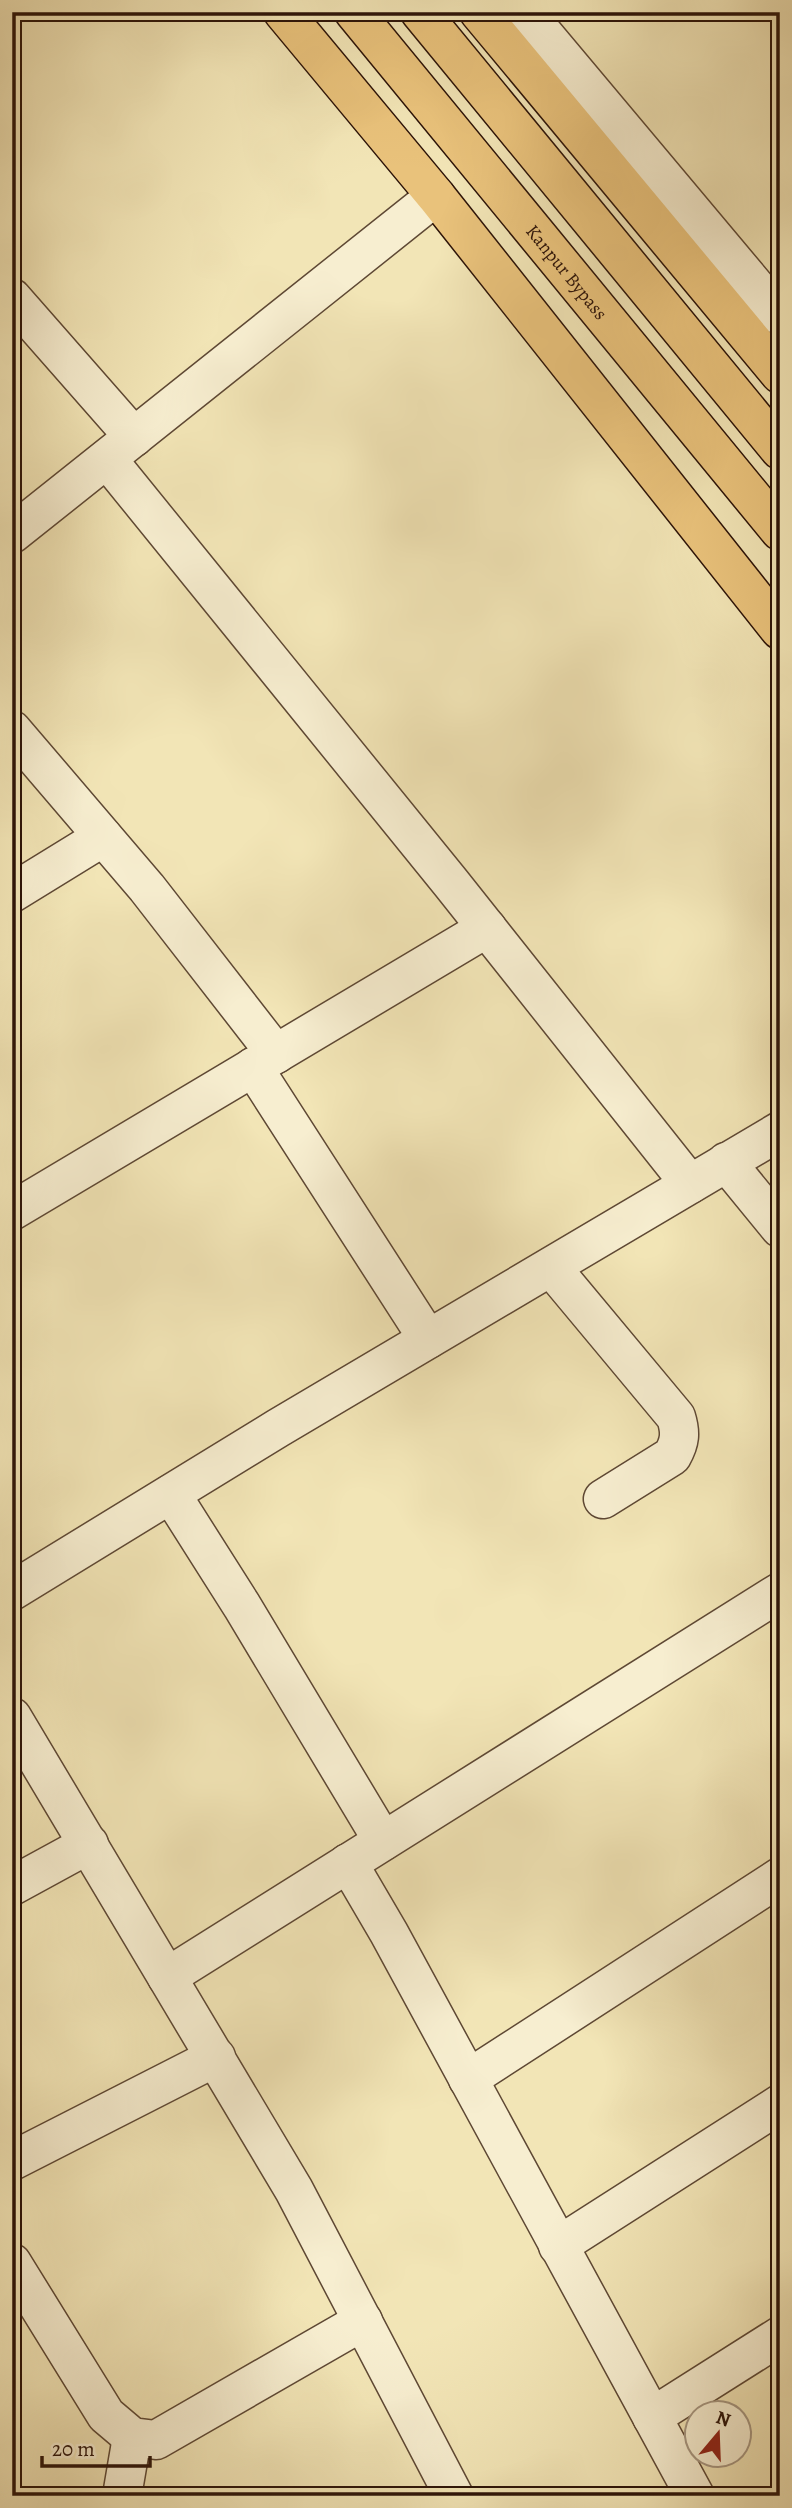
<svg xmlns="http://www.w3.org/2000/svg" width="792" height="2508" viewBox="0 0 792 2508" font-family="Alegreya,serif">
  <rect width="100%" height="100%" fill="#f2e5b6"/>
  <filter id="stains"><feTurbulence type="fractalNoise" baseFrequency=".00286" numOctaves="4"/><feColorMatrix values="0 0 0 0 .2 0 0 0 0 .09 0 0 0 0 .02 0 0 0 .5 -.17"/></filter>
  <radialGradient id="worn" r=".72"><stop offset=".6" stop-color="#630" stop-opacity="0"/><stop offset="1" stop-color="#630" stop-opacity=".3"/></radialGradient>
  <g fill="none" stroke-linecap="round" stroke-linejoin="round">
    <!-- minor casing -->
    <g stroke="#5e4834" stroke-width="41">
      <g id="minor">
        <polyline points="525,12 780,316"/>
        <polyline points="12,298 134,437"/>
        <polyline points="107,459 451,883 690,1184"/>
        <polyline points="12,534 436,196"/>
        <polyline points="12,730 147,888 276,1054"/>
        <polyline points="12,893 103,837"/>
        <polyline points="253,1067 428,1339"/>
        <polyline points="726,1162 780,1228"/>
        <polyline points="12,1211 487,928"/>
        <path d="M 551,1267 L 676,1417 C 681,1433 680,1442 672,1456 L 603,1499"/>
        <polyline points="171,1494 242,1606 383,1841"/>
        <polyline points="12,1591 278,1428 780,1131"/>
        <polyline points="12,1717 294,2190 454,2496"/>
        <polyline points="348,1863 389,1933 695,2496"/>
        <polyline points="12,1886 89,1844"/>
        <polyline points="167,1977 780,1592"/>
        <polyline points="468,2079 780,1877"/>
        <polyline points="12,2161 216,2057"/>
        <polyline points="558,2246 780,2104"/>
        <polyline points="12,2263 106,2415 132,2437 156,2440 363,2321"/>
        <polyline points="652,2417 780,2336"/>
        <polyline points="122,2496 132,2437"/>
      </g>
    </g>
    <!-- major casing -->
    <g stroke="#2c1308" stroke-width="41">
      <g id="major">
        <polyline points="283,12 436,196 780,630"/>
        <polyline points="479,12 780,374"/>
      </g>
    </g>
    <!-- highway casing -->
    <g stroke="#2c1308" stroke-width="41">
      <g id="highway">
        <path id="s1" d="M 354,12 L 780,531"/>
        <polyline points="420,12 780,450"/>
      </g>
    </g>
    <!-- minor -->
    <use href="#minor" stroke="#f7eed0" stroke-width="38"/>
    <!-- major -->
    <use href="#major" stroke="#e9c27b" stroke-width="38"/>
    <!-- highway -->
    <use href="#highway" stroke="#e9c27b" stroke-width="38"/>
  </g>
  <g text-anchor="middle" stroke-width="6" stroke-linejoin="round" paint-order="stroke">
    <!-- street labels -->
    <g font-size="19" fill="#2c1308" stroke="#f7eed0">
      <text dy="7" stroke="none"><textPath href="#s1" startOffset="336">Kanpur Bypass</textPath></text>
    </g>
  </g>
  <!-- margin -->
  <rect width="792" height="2508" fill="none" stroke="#f2e5b6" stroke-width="42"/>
  <rect x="14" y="14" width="764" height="2480" fill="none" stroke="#2c1308" stroke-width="3.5"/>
  <rect x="21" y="21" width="750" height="2466" fill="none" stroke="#2c1308" stroke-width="2"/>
  <!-- north arrow -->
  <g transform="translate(718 2434) rotate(19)"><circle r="33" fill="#f7eed0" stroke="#a69680" stroke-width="2"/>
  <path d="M0-5L12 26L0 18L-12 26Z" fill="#8f2418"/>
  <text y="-10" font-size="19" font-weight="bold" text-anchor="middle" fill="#2c1308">N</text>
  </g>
  <!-- scale -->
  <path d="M42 2456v10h108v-10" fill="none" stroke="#2c1308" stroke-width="3.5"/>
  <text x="52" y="2456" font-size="21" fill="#2c1308" stroke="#f7eed0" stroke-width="5" paint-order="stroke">20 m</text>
  <rect width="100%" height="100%" filter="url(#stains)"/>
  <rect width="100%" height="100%" fill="url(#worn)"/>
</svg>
